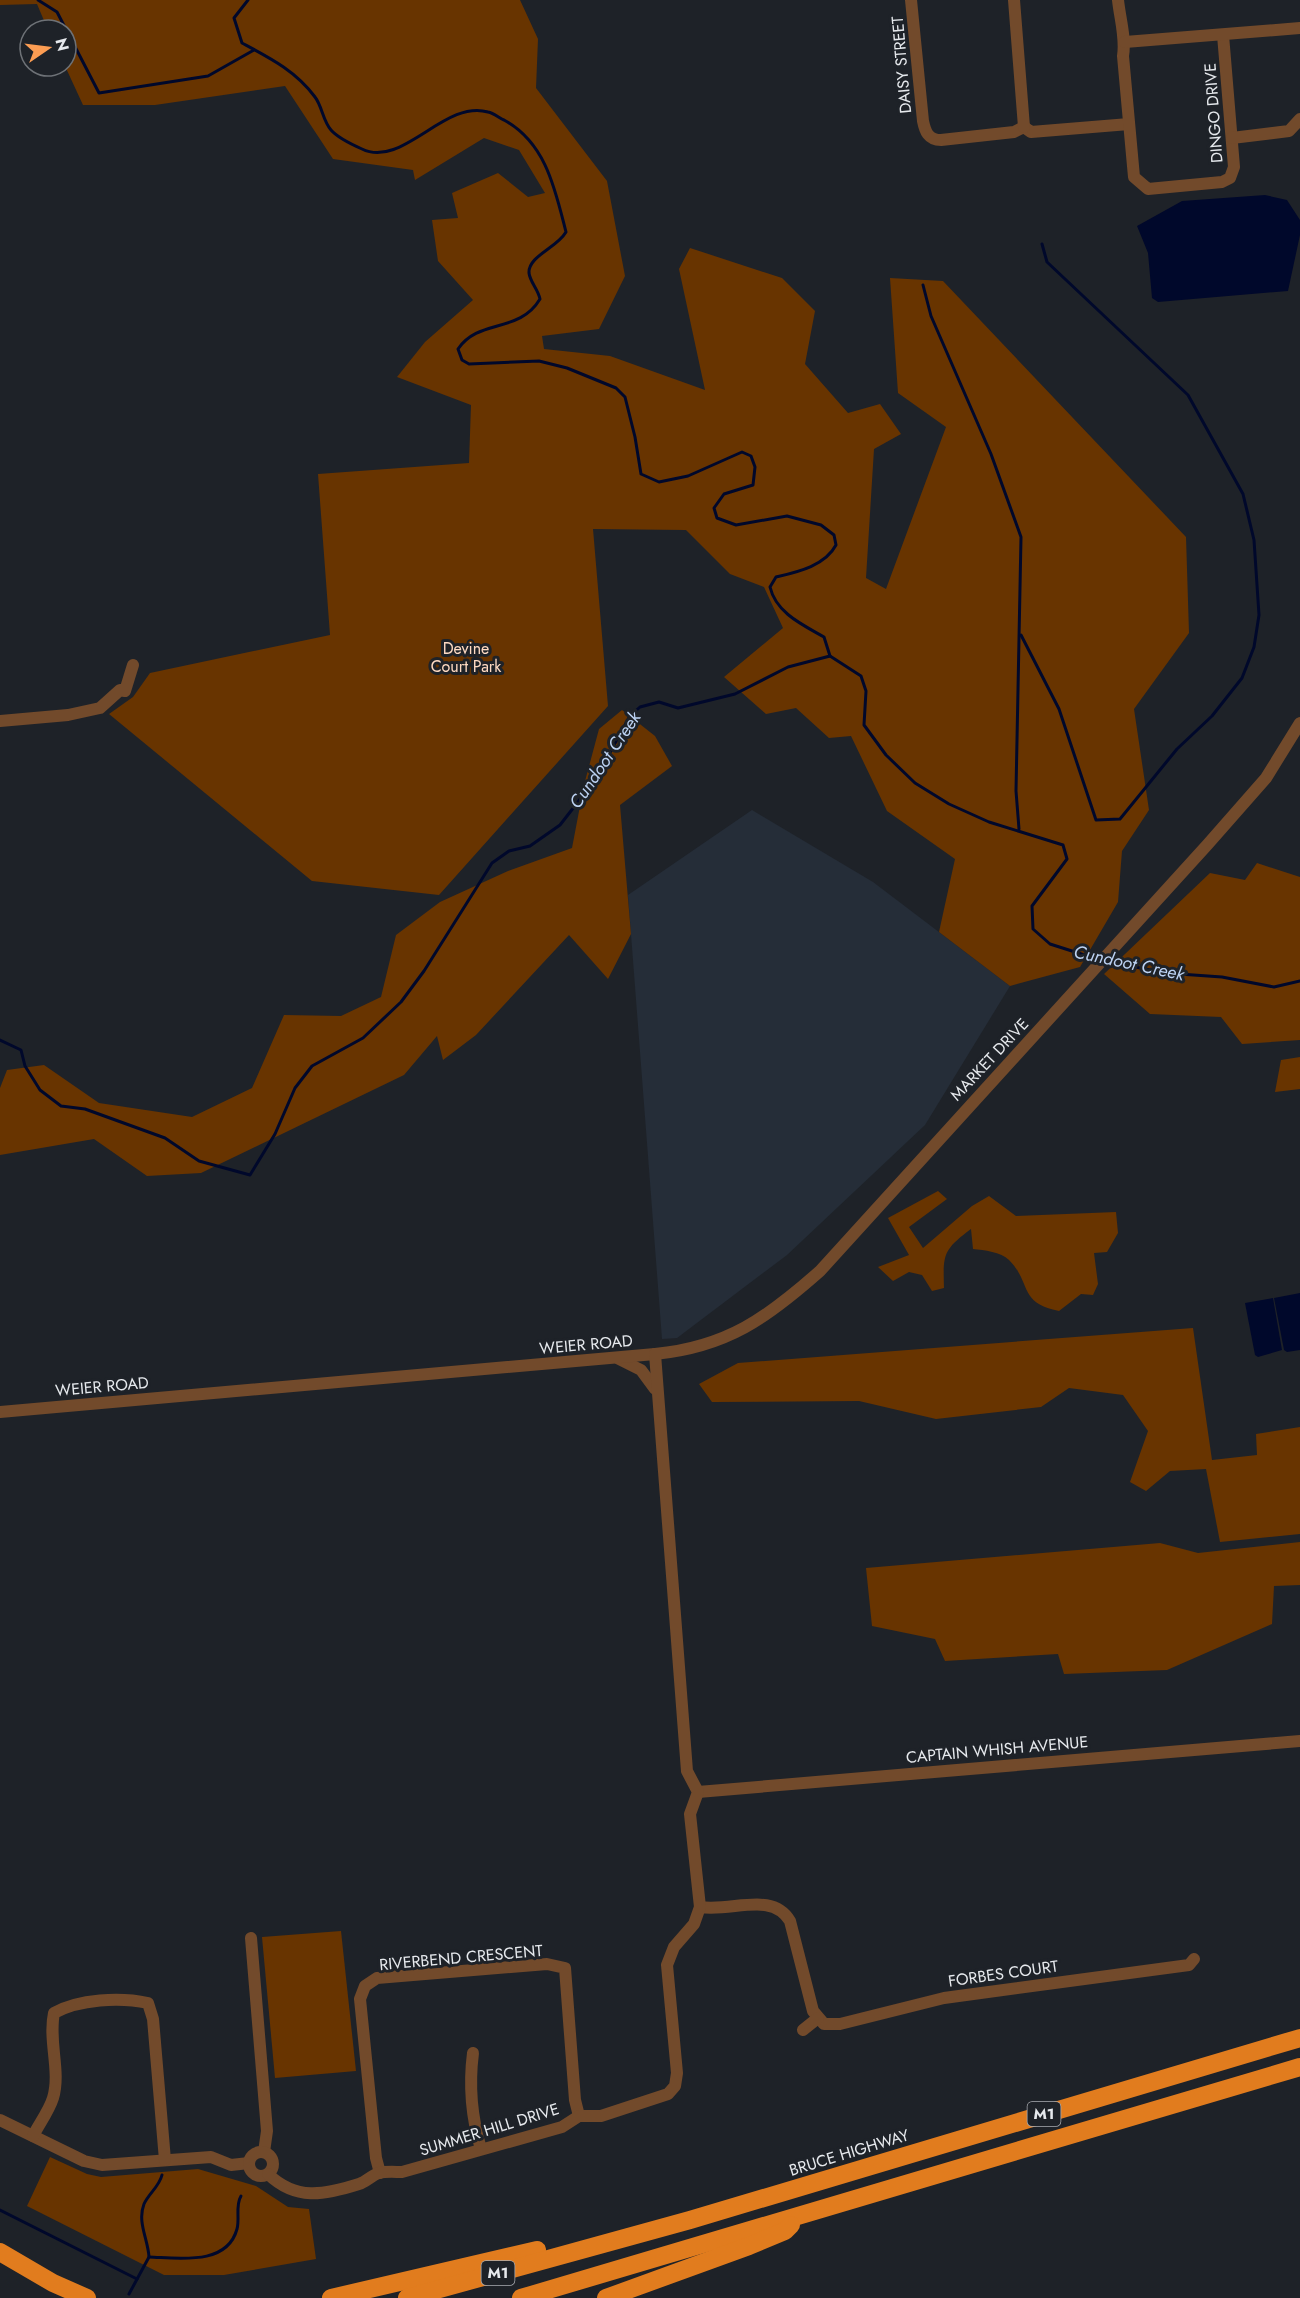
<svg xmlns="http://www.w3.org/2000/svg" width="1300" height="2298" viewBox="0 0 1300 2298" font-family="Jost,sans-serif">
  <rect width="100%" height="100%" fill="#1e2228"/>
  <!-- built -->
  <polygon fill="#252d38" points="752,810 873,882 1010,986 925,1125 787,1255 677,1338 662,1339 628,895"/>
  <!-- green -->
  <g fill="#683400">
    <polygon points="0,0 520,0 538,39 536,88 607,181 625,276 599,329 542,336 544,349 610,356 705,390 679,269 690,248 782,278 815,311 805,364 848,413 880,404 901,434 874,449 866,578 886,589 946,427 898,393 890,278 943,281 1186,537 1189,633 1134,709 1149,810 1122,851 1118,902 1080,967 1010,986 939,932 955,859 887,811 851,736 829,738 796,708 766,714 724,677 783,628 764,587 730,574 686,530 593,529 608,706 439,895 312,881 109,714 133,697 150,673 330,635 318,474 469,463 471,405 397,377 425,342 473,300 438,261 432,220 458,218 452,193 498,173 528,197 545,193 519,150 484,138 415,180 413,170 333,159 285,86 155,105 83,105 65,66 66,30 48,30 37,4 0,5"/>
    <polygon points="622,710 655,736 672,766 620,805 631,934 608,979 569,935 476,1035 443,1060 437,1036 404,1075 201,1173 147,1176 94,1139 0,1155 0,1088 7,1070 44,1065 99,1103 192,1117 252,1088 284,1015 341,1016 381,997 396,935 440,902 508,871 572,848 584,785 599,729"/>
    <polygon points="1257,863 1300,877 1300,1040 1242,1044 1221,1017 1150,1014 1104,974 1210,873 1245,880"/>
    <polygon points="1300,1057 1300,1089 1275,1092 1281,1060"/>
    <path d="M 938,1191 L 947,1199 L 909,1227 L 923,1248 L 972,1206 L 989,1196 L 1016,1216 L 1116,1212 L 1118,1233 L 1107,1252 L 1094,1253 L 1098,1284 L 1093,1295 L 1081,1294 L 1059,1311 C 1018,1303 1032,1283 1009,1260 C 1001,1252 984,1250 973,1249 L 971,1229 C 943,1250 943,1254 944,1288 L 932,1291 L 922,1275 L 909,1272 L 893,1281 L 878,1267 L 909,1255 L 888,1218 Z"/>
    <polygon points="1193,1328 1212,1460 1257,1455 1256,1434 1300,1427 1300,1534 1220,1542 1206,1469 1170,1471 1146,1491 1130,1482 1148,1431 1123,1395 1069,1388 1041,1407 936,1419 859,1401 712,1402 699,1384 738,1363"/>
    <polygon points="1300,1542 1300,1585 1274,1586 1272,1624 1167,1670 1064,1674 1058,1654 945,1661 935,1639 872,1626 866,1568 1160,1543 1198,1553"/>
    <polygon points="341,1931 356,2071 275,2078 262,1937"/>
    <polygon points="50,2157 87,2174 101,2177 198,2169 256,2186 288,2207 309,2209 316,2259 224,2275 164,2275 27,2206"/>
  </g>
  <!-- water -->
  <g fill="#00082b">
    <polygon points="1265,195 1287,200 1300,220 1300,235 1288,291 1158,302 1152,298 1148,253 1137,226 1182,201"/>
    <polygon points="1300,1293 1300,1350 1287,1352 1284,1350 1274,1298"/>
    <polygon points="1273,1298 1282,1350 1258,1357 1255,1355 1245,1303"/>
  </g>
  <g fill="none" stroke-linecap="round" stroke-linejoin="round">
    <!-- stream -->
    <g stroke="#00082b" stroke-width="3">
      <polyline points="38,0 57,12 99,93 208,76 254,50"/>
      <path d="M 248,0 L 234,18 L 242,43 C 270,58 296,71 315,97 C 322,106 323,121 331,130 C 337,137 353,145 362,149 C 402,169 445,99 488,112 C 494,113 499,118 504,120 C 546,143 555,189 566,232 C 557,248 528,256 529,273 C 530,282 538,289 540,299 C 519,334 479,318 458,349 L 462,360 L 469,364 L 539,361 L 567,368 L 616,388 L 625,397 L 635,437 L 641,474 L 659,482 L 688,476 L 742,452 L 751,456 L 755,467 L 753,485 L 724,494 L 714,508 L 717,518 L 736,525 L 787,516 L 821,525 L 834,535 L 836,545 C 825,566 797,572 776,577 L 770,587 C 776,613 803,625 824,637 L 830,656"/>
      <polyline points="923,285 931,316 991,454 1021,537 1016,791 1019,829"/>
      <polyline points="1021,635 1059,709 1096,820 1120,819 1177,749 1212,716 1242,678 1254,647 1259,615 1254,540 1243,494 1188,395 1047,262 1042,244"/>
      <polyline points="1106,961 1165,973 1222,977 1274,987 1300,981"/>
      <polyline points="0,1040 21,1050 25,1066 40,1090 61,1106 85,1109 165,1138 199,1161 250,1175 275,1134 295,1088 312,1066 363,1038 401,1002 424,971 492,863 509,851 530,846 560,825 595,780 630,716 640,707 659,702 678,708 735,694 788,667 830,656 861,676 866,691 864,725 886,755 915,783 949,804 989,822 1063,845 1067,859 1032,906 1033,929 1050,944 1097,959"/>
      <polyline points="0,2210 137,2279"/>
      <path d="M 149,2257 C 179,2258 227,2266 237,2229 C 240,2218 235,2206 241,2196"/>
      <path d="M 129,2294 L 149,2257 C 148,2239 137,2222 144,2204 C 149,2193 159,2187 162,2175"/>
    </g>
    <!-- minor -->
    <g stroke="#724a2b" stroke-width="12">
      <path d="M 911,0 L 923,121 C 925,131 928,140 941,140 L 1014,132 L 1024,127 L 1031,132 L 1129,124"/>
      <polyline points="1014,0 1024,127"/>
      <path d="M 1118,0 C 1120,19 1126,38 1123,56 L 1134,177 L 1148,189 L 1222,182 L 1230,178 L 1234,167 L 1223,35"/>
      <polyline points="1125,42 1300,28"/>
      <polyline points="1232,138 1289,131 1300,119"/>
      <polyline points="0,721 68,715 100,708 120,690 125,691 133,665"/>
      <polyline points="619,1359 641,1370 655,1389"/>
      <path d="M 0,1412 L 655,1354 C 727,1347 767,1318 820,1271 L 1208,844 L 1266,778 L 1300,723"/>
      <polyline points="698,1792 1300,1741"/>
      <path d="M 700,1907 C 733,1912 772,1891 790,1921 L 813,2011 L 824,2024 L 840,2024 L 944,1998 L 1189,1965 L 1194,1959"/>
      <polyline points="251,1938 267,2131 264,2152"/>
      <polyline points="803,2030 818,2018"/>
      <path d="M 473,2053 C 469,2084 472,2119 481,2149"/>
      <polyline points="0,2120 84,2161 102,2165 211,2157 231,2165 249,2163"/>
      <path d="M 33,2136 C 39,2124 49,2111 53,2098 C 61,2071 48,2041 54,2013 C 79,1999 120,1997 148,2003 L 153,2019 L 165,2160"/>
      <circle cx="261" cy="2164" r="12"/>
      <polyline points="380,2173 376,2158 360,1999 365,1986 377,1978 547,1964 565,1968 575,2100 579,2116"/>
      <path d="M 268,2174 C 296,2201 324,2195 359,2184 C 366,2182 372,2175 379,2173 C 386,2171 395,2172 402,2172 L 562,2127 L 579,2116 L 601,2116 L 668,2094 L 675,2086 L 677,2073 L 667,1965 L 674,1947 L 694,1924 L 700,1907 L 690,1814 L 698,1792 L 687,1771 L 655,1354"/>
    </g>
    <!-- highway -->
    <g stroke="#e17c1e" stroke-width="18">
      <polyline points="0,2252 53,2283 87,2298"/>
      <polyline points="331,2298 537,2250"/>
      <polyline points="407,2298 690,2220 1300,2038"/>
      <polyline points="521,2298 1300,2067"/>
      <polyline points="606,2298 749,2246 785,2231 791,2225"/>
    </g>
  </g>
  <g text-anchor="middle" stroke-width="6" stroke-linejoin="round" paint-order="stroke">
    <!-- shield labels -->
    <g fill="#1e2228" stroke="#aaadb2" stroke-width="1.5">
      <rect x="1027.5" y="2102" width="33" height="24" rx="4.5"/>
      <rect x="481.5" y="2261" width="33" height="24" rx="4.5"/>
    </g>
    <g font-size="15" font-weight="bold" fill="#e6e9ed">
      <text x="1044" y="2119">M1</text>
      <text x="498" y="2278">M1</text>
    </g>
    <!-- street labels -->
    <g font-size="16" fill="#e6e9ed" stroke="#1e2228">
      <text transform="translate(901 65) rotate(-95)" y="6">DAISY STREET</text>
      <text transform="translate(1213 113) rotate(-94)" y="6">DINGO DRIVE</text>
      <text transform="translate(989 1059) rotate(-47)" y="6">MARKET DRIVE</text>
      <text transform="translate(586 1344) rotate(-5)" y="6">WEIER ROAD</text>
      <text transform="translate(102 1386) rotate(-5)" y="6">WEIER ROAD</text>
      <text transform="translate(997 1749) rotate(-5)" y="6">CAPTAIN WHISH AVENUE</text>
      <text transform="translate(461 1957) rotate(-5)" y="6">RIVERBEND CRESCENT</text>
      <text transform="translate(1003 1973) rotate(-8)" y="6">FORBES COURT</text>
      <text transform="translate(489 2129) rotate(-17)" y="6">SUMMER HILL DRIVE</text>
      <text transform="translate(849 2152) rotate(-17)" y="6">BRUCE HIGHWAY</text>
    </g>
    <!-- park labels -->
    <g font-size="16" fill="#ffdbc3" stroke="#1e2228">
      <text x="466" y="654">Devine<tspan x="466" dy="18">Court Park</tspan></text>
    </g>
    <!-- water labels -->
    <g font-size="18" font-style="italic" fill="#bcd2f2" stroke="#1e2228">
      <text transform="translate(605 760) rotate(-56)" y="6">Cundoot Creek</text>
      <text transform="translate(1129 963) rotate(12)" y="6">Cundoot Creek</text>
    </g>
  </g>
  <!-- north arrow -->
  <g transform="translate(48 48) rotate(76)"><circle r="28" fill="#1e2228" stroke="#6e7277" stroke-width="1.5"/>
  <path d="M0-4.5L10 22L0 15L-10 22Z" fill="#fc9d53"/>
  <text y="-9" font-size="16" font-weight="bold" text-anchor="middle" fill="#e6e9ed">N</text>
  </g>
</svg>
